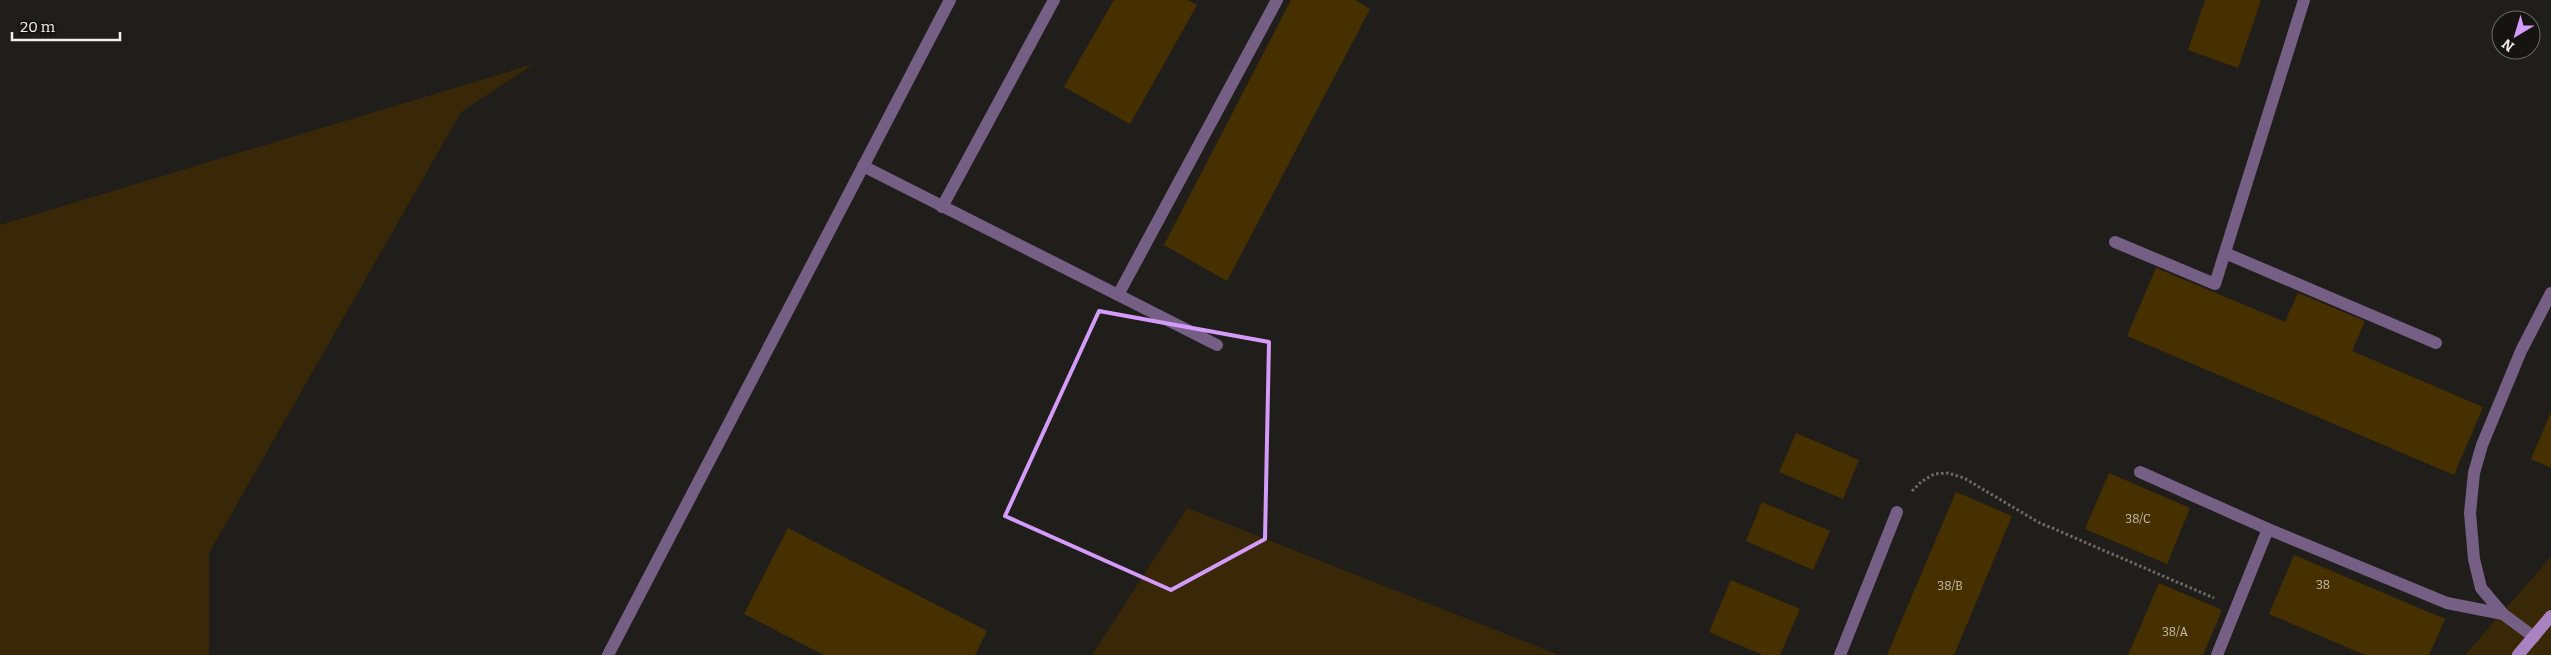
<svg xmlns="http://www.w3.org/2000/svg" width="2551" height="655" viewBox="0 0 2551 655" font-family="Bitter,serif">
  <rect width="100%" height="100%" fill="#201e1a"/>
  <!-- green -->
  <g fill="#392807">
    <polygon points="534,64 461,112 209,553 209,655 0,655 0,225"/>
    <polygon points="1187,508 1559,655 1092,655"/>
    <polygon points="2551,557 2551,655 2465,655"/>
  </g>
  <!-- building -->
  <g fill="#473000">
    <polygon points="1114,0 1188,0 1197,5 1130,124 1064,87"/>
    <polygon points="1291,0 1355,0 1370,9 1227,281 1164,245"/>
    <polygon points="2205,0 2261,0 2238,68 2188,50"/>
    <polygon points="2156,268 2285,322 2298,293 2365,321 2352,351 2483,407 2454,475 2127,336"/>
    <polygon points="2551,412 2551,468 2531,459"/>
    <polygon points="1796,433 1859,460 1843,499 1779,472"/>
    <polygon points="2109,473 2190,508 2167,564 2085,529"/>
    <polygon points="1956,492 2012,516 1954,655 1887,655"/>
    <polygon points="1762,502 1830,531 1813,570 1746,541"/>
    <polygon points="788,528 987,631 975,655 824,655 744,614"/>
    <polygon points="2294,555 2445,619 2429,655 2365,655 2269,614"/>
    <polygon points="1731,580 1800,609 1780,655 1763,655 1709,632"/>
    <polygon points="2159,583 2222,610 2203,655 2128,655"/>
  </g>
  <g fill="none" stroke-linecap="round" stroke-linejoin="round">
    <!-- path -->
    <polyline stroke="#6c6a67" stroke-width="3" stroke-dasharray="2.5 2.5" stroke-linecap="butt" points="1912,491 1921,482 1934,474 1948,473 1964,478 2038,522 2214,598"/>
    <!-- lane -->
    <g stroke="#765f85" stroke-width="12">
      <polyline points="863,166 1217,345"/>
      <polyline points="942,207 1054,0"/>
      <polyline points="2115,242 2215,284 2304,0"/>
      <polyline points="2225,253 2436,343"/>
      <polyline points="1118,295 1277,0"/>
      <polyline points="2140,472 2268,529 2447,603 2503,614"/>
      <polyline points="2534,637 2503,614 2481,588 2474,559 2470,513 2474,473 2482,445 2521,351 2551,293"/>
      <polyline points="608,655 950,0"/>
      <polyline points="1840,655 1897,512"/>
      <polyline points="2217,655 2268,529"/>
    </g>
    <!-- secondary -->
    <polyline stroke="#a983c1" stroke-width="12" points="2518,655 2551,616"/>
  </g>
  <!-- marked area -->
  <path fill="none" stroke="#d59bfa" stroke-width="4" stroke-linejoin="round" d="M 1099,311 L 1269,342 L 1265,539 L 1171,590 L 1005,516 Z"/>
  <g text-anchor="middle" stroke-width="4" stroke-linejoin="round" paint-order="stroke">
    <!-- number labels -->
    <g font-size="12" fill="#c7c1b2">
      <text x="2138" y="523">38/C</text>
      <text x="2323" y="589">38</text>
      <text x="1950" y="590">38/B</text>
      <text x="2175" y="636">38/A</text>
    </g>
  </g>
  <!-- north arrow -->
  <g transform="translate(2516 35) rotate(218)"><circle r="24" fill="#161411" stroke="#6e6c69"/>
  <path d="M0-4L9 19L0 12L-9 19Z" fill="#d59bfa"/>
  <text y="-8" font-size="14" font-weight="bold" text-anchor="middle" fill="#f2f1ee">N</text>
  </g>
  <!-- scale -->
  <path d="M12 32v8h108v-8" fill="none" stroke="#f2f1ee" stroke-width="2.5"/>
  <text x="20" y="32" font-size="15" fill="#f2f1ee" stroke="#161411" stroke-width="4" paint-order="stroke">20 m</text>
</svg>
